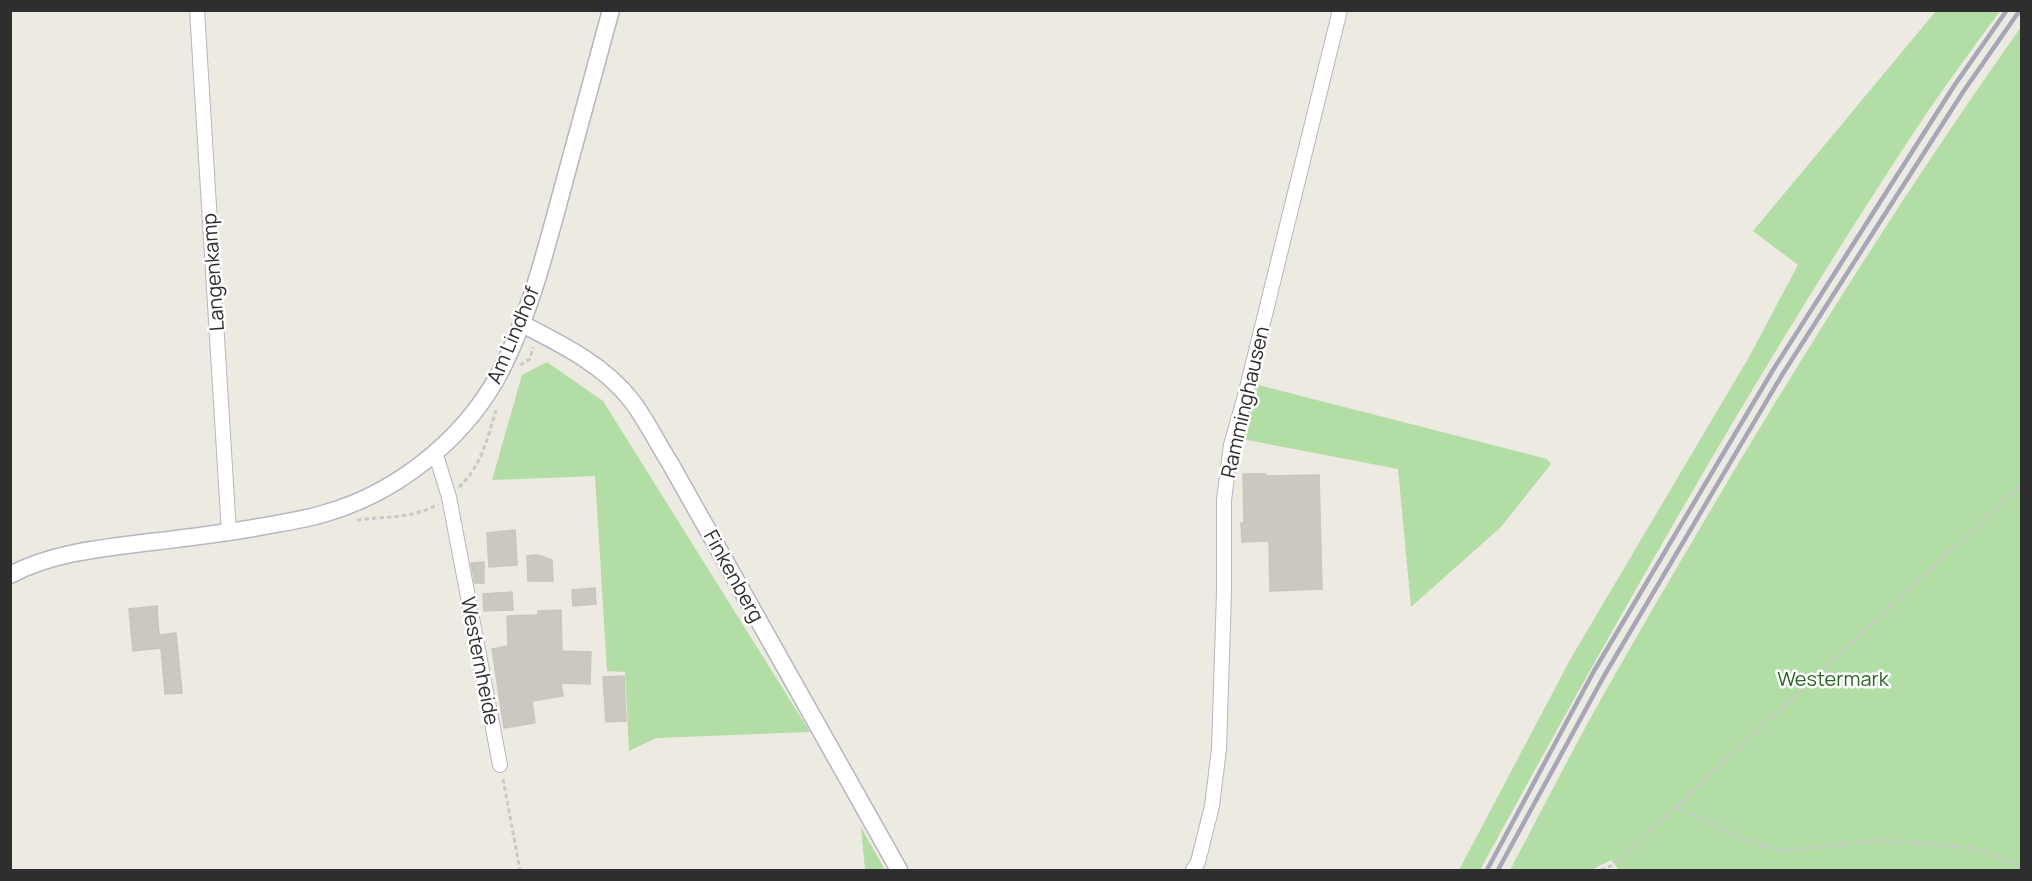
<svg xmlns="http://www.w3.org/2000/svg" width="2032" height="881" viewBox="0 0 2032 881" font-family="Manrope,sans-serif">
  <rect width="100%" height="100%" fill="#edeae2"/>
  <!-- green -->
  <g fill="#b2dda5">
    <path d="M 1936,11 L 2000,11 C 1975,45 1950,79 1926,114 C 1764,358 1620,613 1480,870 L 1459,870 L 1571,658 L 1749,357 L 1798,265 L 1753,231 Z"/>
    <path d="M 2021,27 L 2021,870 L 1619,870 L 1611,860 L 1591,870 L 1510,870 C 1544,806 1577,741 1613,678 C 1740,456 1873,236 2021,27 Z"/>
    <polygon points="547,362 603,401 810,732 656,738 629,751 625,672 607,671 595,476 492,480 522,375"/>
    <polygon points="1254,384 1547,459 1551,464 1501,527 1411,607 1398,469 1242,439"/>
    <polygon points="861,827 885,870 865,870"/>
  </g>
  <!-- building -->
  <g fill="#cac8c0" stroke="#c9c6bc" stroke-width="1.5">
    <polygon points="1243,474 1266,474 1266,476 1319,475 1322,589 1270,591 1269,541 1242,542 1241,523 1244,523"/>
    <polygon points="515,530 517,565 489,567 487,533"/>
    <polygon points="538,555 552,560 553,581 528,581 527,556"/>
    <polygon points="484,562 484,583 475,583 471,563"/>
    <polygon points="595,588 596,604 573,606 572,590"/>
    <polygon points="512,592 513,610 484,611 483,594"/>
    <polygon points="157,606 159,635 176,633 182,693 165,694 161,648 133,651 129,609"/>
    <polygon points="561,610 562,651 591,652 590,684 561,683 563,696 532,701 535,723 504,728 492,649 508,646 507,616 538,615 538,611"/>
    <polygon points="624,676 626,721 606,722 603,677"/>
  </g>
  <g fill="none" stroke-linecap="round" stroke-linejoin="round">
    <!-- minor casing -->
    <g stroke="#b5b6c0" stroke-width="16">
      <g id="minor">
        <polyline points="197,10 229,533"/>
        <polyline points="435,452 449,497 500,765"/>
        <polyline points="1193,870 1198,862 1212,806 1219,749 1224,592 1224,500 1231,445 1245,396 1340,10"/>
      </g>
    </g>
    <!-- tertiary casing -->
    <g stroke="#b5b6c0" stroke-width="19">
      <g id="tertiary">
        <path d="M 522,324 C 561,344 604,365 631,400 C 646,419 657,443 670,463 L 899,870"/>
        <path d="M 10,575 C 53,552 104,548 151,542 C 193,537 234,532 276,524 C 293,521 310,518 326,513 C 402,491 473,432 506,360 C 530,310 544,257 558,205 C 576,140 593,75 611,10"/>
      </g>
    </g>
    <!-- path -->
    <g stroke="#c9c9c9" stroke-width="3" stroke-dasharray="4.5 3" stroke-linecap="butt">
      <polyline points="520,365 530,359 533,347"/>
      <path d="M 459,487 C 481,467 488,437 496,410"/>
      <path d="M 357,520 C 385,516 414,519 438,504"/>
      <polyline points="503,779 520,870"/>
      <polyline points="1677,807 1742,839 1782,851 1883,840 1973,848 2022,866"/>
      <polyline points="1601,870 1613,865 2022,484"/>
    </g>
    <!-- minor -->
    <use href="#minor" stroke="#fff" stroke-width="14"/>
    <!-- tertiary -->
    <use href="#tertiary" stroke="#fff" stroke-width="16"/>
    <!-- rail -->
    <g stroke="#a5a6b6" stroke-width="4.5">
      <polyline points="1487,870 1594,671 1773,370 1954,86 2007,10"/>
      <polyline points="1498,870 1604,676 1782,375 1963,92 2020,10"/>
    </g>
  </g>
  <g text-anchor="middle" stroke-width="5" stroke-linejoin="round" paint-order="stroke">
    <!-- street labels -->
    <g font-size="20" fill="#2e2e2e" stroke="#fff">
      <text transform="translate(213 272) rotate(-94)" y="7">Langenkamp</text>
      <text transform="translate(513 335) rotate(-67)" y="7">Am Lindhof</text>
      <text transform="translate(1245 402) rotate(-77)" y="7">Ramminghausen</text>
      <text transform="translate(734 576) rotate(61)" y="7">Finkenberg</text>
      <text transform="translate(480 661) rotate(79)" y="7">Westernheide</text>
    </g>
    <!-- park labels -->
    <g font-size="20" fill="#2a6524" stroke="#fff">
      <text x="1833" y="686">Westermark</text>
    </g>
  </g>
  <!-- border -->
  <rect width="2032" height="881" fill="none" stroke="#2e2e2e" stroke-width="24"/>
</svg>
